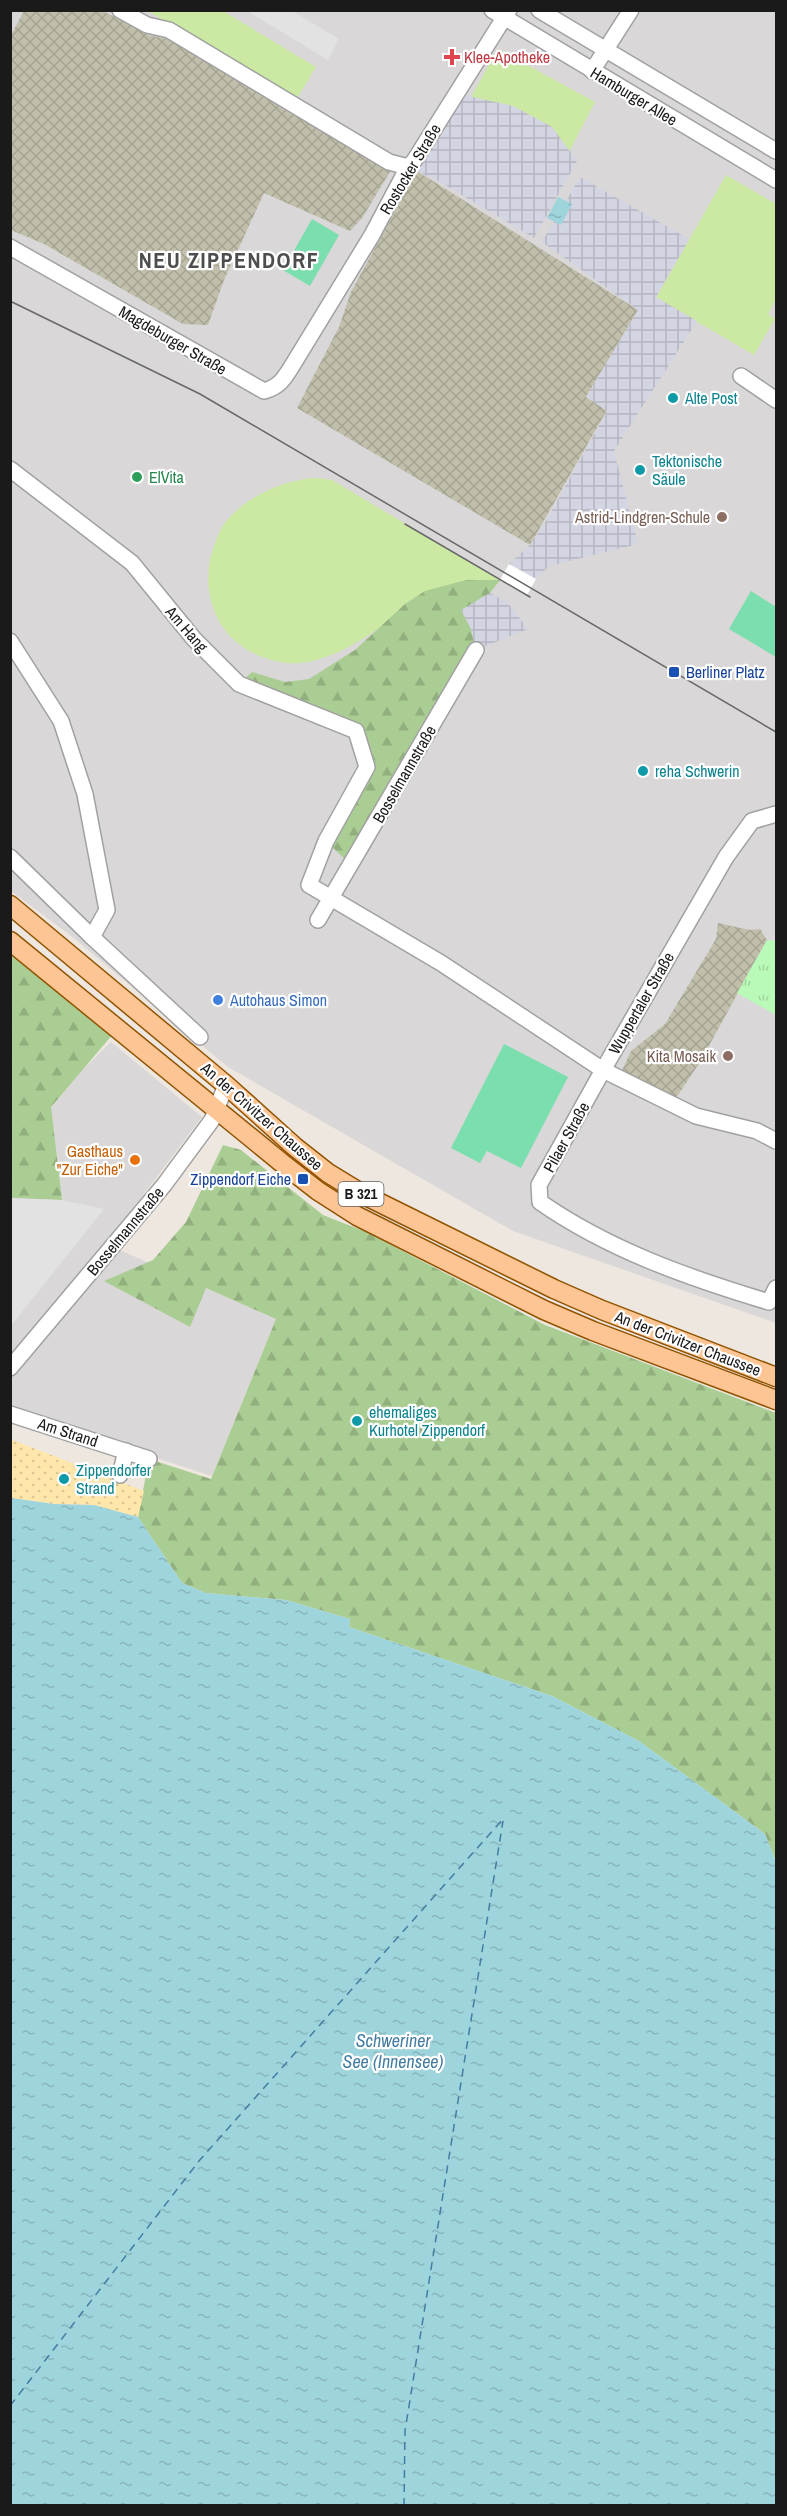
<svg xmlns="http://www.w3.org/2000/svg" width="787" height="2516" viewBox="0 0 787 2516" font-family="'Archivo Narrow',sans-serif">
  <defs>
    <pattern id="construction-cross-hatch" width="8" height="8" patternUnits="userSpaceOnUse" patternTransform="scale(1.5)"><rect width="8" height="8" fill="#c1bfab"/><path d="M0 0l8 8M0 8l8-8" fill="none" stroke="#a5a493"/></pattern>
    <pattern id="forest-firs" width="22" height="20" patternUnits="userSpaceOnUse" patternTransform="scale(1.5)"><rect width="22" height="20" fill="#aacd93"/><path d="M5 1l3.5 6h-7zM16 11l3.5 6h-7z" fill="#92af7e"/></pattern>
    <pattern id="sand-dots" width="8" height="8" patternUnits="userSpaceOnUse" patternTransform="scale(1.5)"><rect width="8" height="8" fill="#ffe6ab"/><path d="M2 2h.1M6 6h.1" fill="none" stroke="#dac593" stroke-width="1.8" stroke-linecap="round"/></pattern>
    <pattern id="park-tufts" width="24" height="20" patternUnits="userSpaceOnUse" patternTransform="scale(1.5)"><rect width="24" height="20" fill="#bafab9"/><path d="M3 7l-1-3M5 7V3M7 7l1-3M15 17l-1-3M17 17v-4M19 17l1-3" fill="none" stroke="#9fd69e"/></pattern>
    <pattern id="plaza-grid" width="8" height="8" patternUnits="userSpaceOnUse" patternTransform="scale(1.5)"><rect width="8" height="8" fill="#d4d5e2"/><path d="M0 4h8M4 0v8" fill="none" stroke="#b5b6c1"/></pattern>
    <pattern id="water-ripples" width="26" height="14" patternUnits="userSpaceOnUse" patternTransform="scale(1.5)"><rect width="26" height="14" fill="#9ed4dc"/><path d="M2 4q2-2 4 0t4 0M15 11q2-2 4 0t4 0" fill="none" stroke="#88b5bc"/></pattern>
  </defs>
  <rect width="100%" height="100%" fill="#ede7df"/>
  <!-- residential -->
  <g fill="#d9d7d7">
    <polygon points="10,11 776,11 776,1323 513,1231 228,1067 70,935 11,891"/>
    <polygon points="111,1042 202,1117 106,1244 276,1319 212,1476 11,1411 11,1139"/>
  </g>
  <!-- construction -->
  <g fill="url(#construction-cross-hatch)">
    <polygon points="24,11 103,11 148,35 167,39 295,116 391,170 362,218 350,231 264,193 224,280 208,325 183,324 44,244 11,230 11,35"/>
    <polygon points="417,171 638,310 586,397 607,410 530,545 297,408 339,327 351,292"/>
    <polygon points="718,923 750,930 760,929 767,940 700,1062 672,1104 618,1079 631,1051 665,1024 716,939"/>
  </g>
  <!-- grass -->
  <g fill="#cce9a3">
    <polygon points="148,11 223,11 316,67 296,100"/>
    <polygon points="498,49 595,102 569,152 552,127 513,106 471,97"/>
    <polygon points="726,175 776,204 776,299 768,314 775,319 754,355 656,298"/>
    <path d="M 317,478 L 332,480 L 500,580 C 466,580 434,584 405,605 C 398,610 392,617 385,623 C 359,644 316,669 281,662 C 229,653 201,611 210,560 C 213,547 219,529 228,519 C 249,495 286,479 317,478 Z"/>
  </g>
  <!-- forest -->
  <g fill="url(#forest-firs)">
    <polygon points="466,580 500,580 490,593 462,610 471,629 476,650 351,865 326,841 367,767 356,731 239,684 252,672 285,682 309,679 355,650 405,604 425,591"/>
    <polygon points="10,955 113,1034 51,1107 62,1200 11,1198"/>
    <polygon points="223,1145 241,1150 323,1215 366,1232 545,1325 776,1413 776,1862 765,1834 639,1741 552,1696 349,1627 350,1619 286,1600 206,1593 182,1583 138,1517 149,1459 211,1479 276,1319 206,1288 190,1327 104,1281 153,1260 186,1222"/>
  </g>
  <!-- sand -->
  <polygon fill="url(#sand-dots)" points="10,1439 144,1491 138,1517 94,1505 54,1504 11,1498"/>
  <!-- park -->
  <polygon fill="url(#park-tufts)" points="767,940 776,941 776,1015 737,993"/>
  <!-- pitch -->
  <g fill="#7bdeae">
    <polygon points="312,219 339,235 310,286 283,270"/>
    <polygon points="751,591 776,607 776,657 729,629"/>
    <polygon points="504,1044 568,1077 521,1168 487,1151 480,1163 451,1148"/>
  </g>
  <!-- parking -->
  <g fill="#e2e2e2">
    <polygon points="247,11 292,11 339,39 328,60"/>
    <polygon points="11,1198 62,1200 104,1209 11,1326"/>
  </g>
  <!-- plaza -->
  <g fill="url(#plaza-grid)">
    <polygon points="462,91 472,97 513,106 552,127 577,161 534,238 440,182 417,171"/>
    <polygon points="580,177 689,239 656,297 697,321 614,451 638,544 549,566 536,579 509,564 530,545 546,521 607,411 586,397 638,310 542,242"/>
    <polygon points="490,593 507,602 528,629 476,650 471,629 461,610"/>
  </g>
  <!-- water -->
  <g fill="url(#water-ripples)">
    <polygon points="558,197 572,204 561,225 547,218"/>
    <polygon points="11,1498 54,1504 94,1505 138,1517 182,1583 206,1593 286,1600 350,1619 349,1627 552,1696 639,1741 765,1834 776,1862 776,2505 11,2505"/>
  </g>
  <!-- pier -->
  <polygon fill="#fff" points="509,564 536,579 527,595 500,580"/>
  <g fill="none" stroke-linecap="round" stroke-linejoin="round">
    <!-- ferry -->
    <g stroke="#447ca2" stroke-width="1.5" stroke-dasharray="8 6" stroke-linecap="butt">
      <polyline points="10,2406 199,2161 503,1819"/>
      <polyline points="404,2506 405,2431 503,1821"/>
    </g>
    <!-- minor casing -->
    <g stroke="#a1a1a1" stroke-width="18">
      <g id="minor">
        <polyline points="120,10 147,25 169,30 389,162 408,167"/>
        <polyline points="492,10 776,180"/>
        <polyline points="539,10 776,151"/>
        <polyline points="592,71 631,10"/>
        <path d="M 10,247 L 264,391 C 279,387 284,379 292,366 L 372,235 L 408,167 L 414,161 L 509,10"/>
        <polyline points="741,376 776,400"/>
        <polyline points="10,469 132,563 194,639 239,684 356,731 367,767 326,841 309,885 441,963 603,1070 726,857 752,821 776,814"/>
        <polyline points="10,641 61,721 85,794 107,910 92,937"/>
        <polyline points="10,857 92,937 200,1037"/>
        <polyline points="318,920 476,650"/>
        <path d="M 776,1141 L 757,1131 L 696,1116 L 603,1070 L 539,1185 L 540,1202 C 609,1250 689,1278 769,1302 L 776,1288"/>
        <polyline points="10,1368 164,1185 212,1120 226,1085"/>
        <polyline points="10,1414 149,1459"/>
        <polyline points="120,1475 126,1451"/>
      </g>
    </g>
    <!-- major casing -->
    <g stroke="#915300" stroke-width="21">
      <g id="major">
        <polyline points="10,905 226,1085 295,1147 328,1173 364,1195 554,1289 602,1310 776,1377"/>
        <polyline points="10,941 282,1163 318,1191 357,1216 544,1310 593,1331 776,1400"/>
      </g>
    </g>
    <!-- minor -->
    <use href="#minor" stroke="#fff" stroke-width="15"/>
    <!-- major -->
    <use href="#major" stroke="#fdc594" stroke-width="18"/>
    <!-- tram -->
    <g stroke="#686868" stroke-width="1.5">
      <polyline points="10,301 200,394 776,732"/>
      <polyline points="405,524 530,597"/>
    </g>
  </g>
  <!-- markers -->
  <path fill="#e0444e" stroke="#fff" stroke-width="2" d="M449 48h6v6h6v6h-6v6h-6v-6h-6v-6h6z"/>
  <g fill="#0f9aa8" stroke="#fff" stroke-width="2">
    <circle cx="673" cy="398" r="6"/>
    <circle cx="640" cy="470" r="6"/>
    <circle cx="643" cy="771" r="6"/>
    <circle cx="357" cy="1421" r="6"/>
    <circle cx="64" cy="1479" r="6"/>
  </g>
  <circle fill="#2e9e5b" stroke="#fff" stroke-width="2" cx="137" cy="477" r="6"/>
  <g fill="#8d6e63" stroke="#fff" stroke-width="2">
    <circle cx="722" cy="517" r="6"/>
    <circle cx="728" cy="1056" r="6"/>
  </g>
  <g fill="#1a4fb4" stroke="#fff" stroke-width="2">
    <rect x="668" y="666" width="12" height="12" rx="3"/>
    <rect x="297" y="1173" width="12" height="12" rx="3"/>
  </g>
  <circle fill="#3f7fe0" stroke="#fff" stroke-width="2" cx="218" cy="1000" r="6"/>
  <circle fill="#e8710a" stroke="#fff" stroke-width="2" cx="135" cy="1160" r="6"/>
  <g text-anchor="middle" stroke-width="4.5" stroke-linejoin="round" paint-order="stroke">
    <!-- shield labels -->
    <rect fill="#fff" stroke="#5f5f5f" stroke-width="1.5" x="338.5" y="1182" width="45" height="24" rx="4.5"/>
    <g font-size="15" font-weight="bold" fill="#1a1a1a">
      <text x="361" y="1199">B 321</text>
    </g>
    <!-- health labels -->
    <g font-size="16" fill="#be3a42" stroke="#fff" text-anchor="start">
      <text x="464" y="63">Klee-Apotheke</text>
    </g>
    <!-- street labels -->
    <g font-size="16" fill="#1a1a1a" stroke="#fff">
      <text transform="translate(634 96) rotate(31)" y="6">Hamburger Allee</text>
      <text transform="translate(410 169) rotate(-59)" y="6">Rostocker Straße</text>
      <text transform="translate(173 340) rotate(30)" y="6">Magdeburger Straße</text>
      <text transform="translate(187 629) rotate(49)" y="6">Am Hang</text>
      <text transform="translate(404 774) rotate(-60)" y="6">Bosselmannstraße</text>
      <text transform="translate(641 1003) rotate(-60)" y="6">Wuppertaler Straße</text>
      <text transform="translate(262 1116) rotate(41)" y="6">An der Crivitzer Chaussee</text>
      <text transform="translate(566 1137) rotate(-61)" y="6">Pilaer Straße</text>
      <text transform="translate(125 1231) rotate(-50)" y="6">Bosselmannstraße</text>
      <text transform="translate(688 1343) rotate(21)" y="6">An der Crivitzer Chaussee</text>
      <text transform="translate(68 1432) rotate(18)" y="6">Am Strand</text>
    </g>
    <!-- culture labels -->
    <g font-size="16" fill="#0d838f" stroke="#fff" text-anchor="start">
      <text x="685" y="404">Alte Post</text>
      <text x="652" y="467">Tektonische<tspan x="652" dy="18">Säule</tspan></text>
      <text x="655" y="777">reha Schwerin</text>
      <text x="369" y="1418">ehemaliges<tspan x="369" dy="18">Kurhotel Zippendorf</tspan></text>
      <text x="76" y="1476">Zippendorfer<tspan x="76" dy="18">Strand</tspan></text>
    </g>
    <!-- leisure labels -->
    <g font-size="16" fill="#27864d" stroke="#fff" text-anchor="start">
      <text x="149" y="483">El´Vita</text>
    </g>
    <!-- education labels -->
    <g font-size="16" fill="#785e54" stroke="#fff" text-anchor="end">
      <text x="710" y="523">Astrid-Lindgren-Schule</text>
      <text x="716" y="1062">Kita Mosaik</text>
    </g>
    <!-- transit labels -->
    <g font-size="16" fill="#164399" stroke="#fff" text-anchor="start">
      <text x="686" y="678">Berliner Platz</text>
      <text x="291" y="1185" text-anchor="end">Zippendorf Eiche</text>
    </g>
    <!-- shop labels -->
    <g font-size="16" fill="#366cbe" stroke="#fff" text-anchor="start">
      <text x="230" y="1006">Autohaus Simon</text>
    </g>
    <!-- food labels -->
    <g font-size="16" fill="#c56008" stroke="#fff" text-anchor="end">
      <text x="123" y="1157">Gasthaus<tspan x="123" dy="18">"Zur Eiche"</tspan></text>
    </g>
    <!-- water labels -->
    <g font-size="18" font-style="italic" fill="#447ca2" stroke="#fff">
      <text x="393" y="2047">Schweriner<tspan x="393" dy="21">See (Innensee)</tspan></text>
    </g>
    <!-- district labels -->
    <g font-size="22" font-weight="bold" letter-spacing="1.5" fill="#4d4d4d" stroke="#fff">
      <text x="229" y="268">NEU ZIPPENDORF</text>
    </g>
  </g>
  <!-- border -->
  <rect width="787" height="2516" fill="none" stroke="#1a1a1a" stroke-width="24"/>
</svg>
